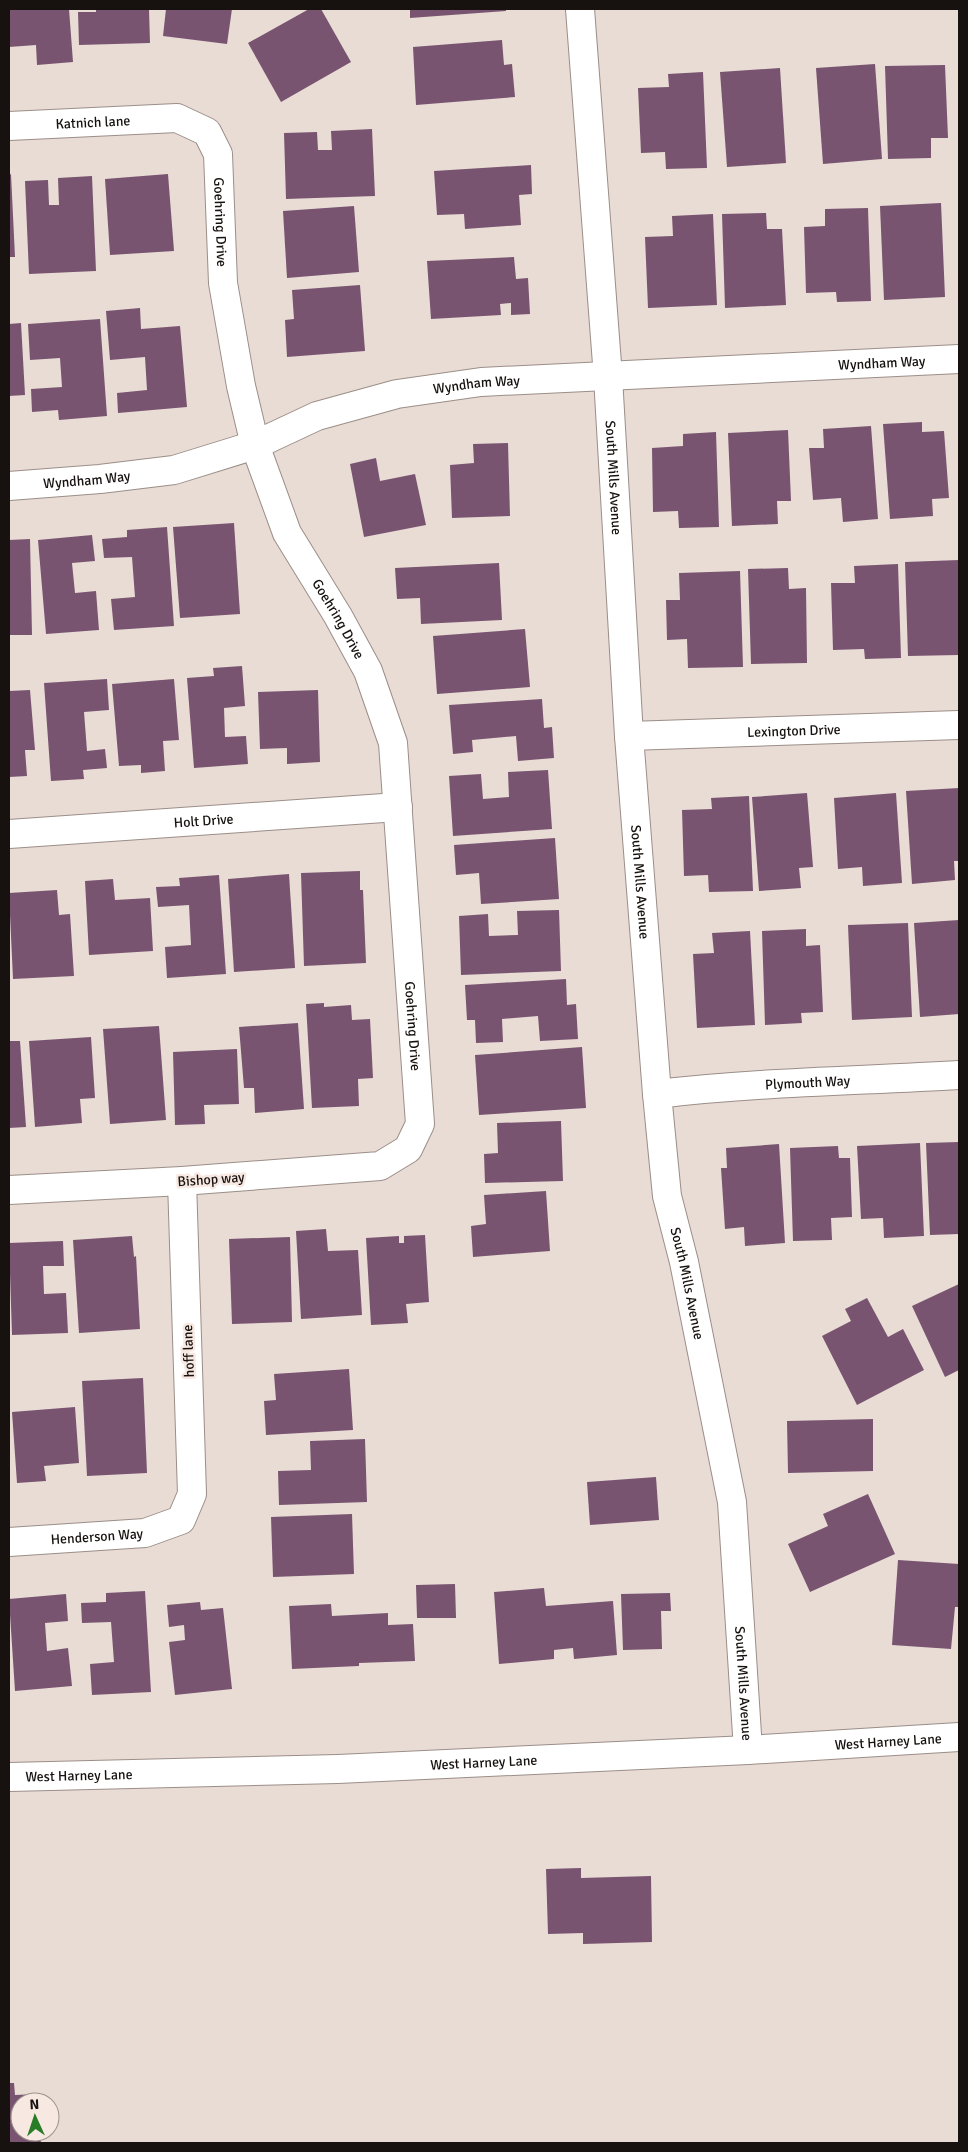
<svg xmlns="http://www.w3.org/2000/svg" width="968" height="2152" viewBox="0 0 968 2152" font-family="Signika,sans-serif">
  <rect width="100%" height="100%" fill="#e9dcd5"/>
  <!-- building -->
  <g fill="#785470">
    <polygon points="9,9 69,9 73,62 37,65 36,45 9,47"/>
    <polygon points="96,9 149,9 150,43 79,45 78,12 96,12"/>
    <polygon points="166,9 232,9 227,44 163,36"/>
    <polygon points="309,9 321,9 351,62 281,102 248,43"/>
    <polygon points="410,9 506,9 506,11 410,18"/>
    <polygon points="502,40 504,65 512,64 515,97 416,105 413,47"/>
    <polygon points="875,64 882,159 823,164 816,68"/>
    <polygon points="945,65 948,138 931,138 931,158 888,159 885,66"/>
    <polygon points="780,68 786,163 727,167 720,72"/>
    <polygon points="703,72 707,168 666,169 665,152 641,153 638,88 669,87 668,74"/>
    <polygon points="372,129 375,196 286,199 284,133 317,132 318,150 332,150 331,131"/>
    <polygon points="531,165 532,194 519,195 521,225 465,229 464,214 437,215 434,171"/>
    <polygon points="11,174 15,257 9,257 9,175"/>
    <polygon points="168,174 174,251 110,255 105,179"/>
    <polygon points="92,176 96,271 29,274 25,181 48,180 49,205 59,205 58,178"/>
    <polygon points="941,203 945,297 884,300 880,206"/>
    <polygon points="354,206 359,272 287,278 283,211"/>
    <polygon points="868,208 871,301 837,302 836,292 806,293 804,227 825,226 825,209"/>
    <polygon points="766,213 767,229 782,229 786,305 725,308 722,214"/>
    <polygon points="713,214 717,305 648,308 645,237 673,236 672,216"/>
    <polygon points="514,257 516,279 528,278 530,314 511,315 511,303 500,304 501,315 431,319 427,261"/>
    <polygon points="360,285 365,351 287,357 285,320 294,319 292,290"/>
    <polygon points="140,308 141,329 180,326 187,407 118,413 117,393 147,390 145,357 110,360 106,311"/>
    <polygon points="100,319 107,416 59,420 58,410 32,412 31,389 62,387 60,358 30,360 28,324"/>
    <polygon points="21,323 25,395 9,396 9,324"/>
    <polygon points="922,422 922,432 944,431 949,498 932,499 933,516 890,519 883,424"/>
    <polygon points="871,426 878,519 843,522 841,498 813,500 809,448 824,448 823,429"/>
    <polygon points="788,430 791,501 777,501 778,524 732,526 728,433"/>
    <polygon points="716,432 719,527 679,528 678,511 653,512 652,448 683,446 683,434"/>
    <polygon points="508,443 510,516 452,518 450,465 474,463 473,444"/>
    <polygon points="376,458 380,481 415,474 426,525 364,537 350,464"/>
    <polygon points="234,523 240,614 180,618 173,527"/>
    <polygon points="167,527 174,626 114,630 111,599 135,597 132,557 104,558 102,539 127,537 127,530"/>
    <polygon points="92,535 95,561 72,563 75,593 96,591 99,630 46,634 38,540"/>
    <polygon points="30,539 32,635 9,635 9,540"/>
    <polygon points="959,560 959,655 908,656 905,562"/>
    <polygon points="499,563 502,620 421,624 420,598 397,599 395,568"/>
    <polygon points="898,564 901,658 865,659 864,649 833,650 831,583 855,583 854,566"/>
    <polygon points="788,568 789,589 806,588 807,663 751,664 748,569"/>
    <polygon points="740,571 743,667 688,668 687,639 667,640 666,600 680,600 679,573"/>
    <polygon points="525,629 530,687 437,694 433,636"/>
    <polygon points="242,666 245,706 224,708 225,737 246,736 248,764 194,768 187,678 214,676 213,668"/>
    <polygon points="107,679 109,710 84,712 87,751 105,749 107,768 83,770 84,779 51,781 44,683"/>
    <polygon points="174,679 179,740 163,741 165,771 141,773 141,765 119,766 112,684"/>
    <polygon points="30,690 35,750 25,750 27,776 9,777 9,691"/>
    <polygon points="318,690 320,762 287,764 287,748 260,749 258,692"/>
    <polygon points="542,699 544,728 552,727 554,758 518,761 516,736 472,740 473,752 453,754 449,705"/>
    <polygon points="548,770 552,829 453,836 449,776 481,774 483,799 509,797 508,772"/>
    <polygon points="959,788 959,861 954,861 955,880 912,884 906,791"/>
    <polygon points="807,793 813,867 799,868 801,888 759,891 752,797"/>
    <polygon points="896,793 902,883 863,886 862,867 838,869 834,798"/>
    <polygon points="749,796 753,891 709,892 708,875 684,876 682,810 712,809 711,798"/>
    <polygon points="555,838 559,899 481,904 479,873 456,875 454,845"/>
    <polygon points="360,871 360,890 363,890 366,963 304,966 301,873"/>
    <polygon points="289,874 295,968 234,972 228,879"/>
    <polygon points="219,875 226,974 167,978 165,947 191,945 189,905 158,907 156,887 180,886 179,878"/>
    <polygon points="113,879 115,900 150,898 153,951 89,955 85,881"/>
    <polygon points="57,890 59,915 70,914 74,976 13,979 9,893"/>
    <polygon points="559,910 561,971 461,975 459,916 488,914 489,936 518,935 517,911"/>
    <polygon points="959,920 959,1014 920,1017 914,923"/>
    <polygon points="908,923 912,1017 852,1020 848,925"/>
    <polygon points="806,929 806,946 820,945 823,1012 801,1013 802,1023 765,1025 762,931"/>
    <polygon points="750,931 755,1025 697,1028 693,954 714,953 712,933"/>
    <polygon points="566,979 567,1005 576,1004 578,1039 540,1041 538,1016 502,1019 503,1042 476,1043 475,1020 467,1020 465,985"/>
    <polygon points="324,1003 324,1007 351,1005 352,1020 370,1019 373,1078 358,1079 359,1106 312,1108 306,1004"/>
    <polygon points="298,1023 304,1109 255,1113 254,1088 244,1088 239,1027"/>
    <polygon points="159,1026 166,1120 110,1124 103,1029"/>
    <polygon points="91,1037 95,1098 80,1099 82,1123 35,1127 29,1041"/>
    <polygon points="9,1041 20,1041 26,1127 9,1128"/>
    <polygon points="582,1047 586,1108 479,1115 475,1055"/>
    <polygon points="237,1049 239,1104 204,1105 205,1124 175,1125 173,1052"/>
    <polygon points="561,1121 563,1181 485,1183 484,1154 498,1153 497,1123"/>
    <polygon points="959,1142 959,1234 930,1235 926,1143"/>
    <polygon points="920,1143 924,1236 884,1238 883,1218 861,1219 857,1146"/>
    <polygon points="779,1144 785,1243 745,1246 744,1227 725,1229 721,1168 727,1168 726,1148"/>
    <polygon points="838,1146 839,1158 850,1158 852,1217 831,1218 832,1240 793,1241 790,1148"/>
    <polygon points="546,1191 550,1251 473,1257 471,1226 486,1224 484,1195"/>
    <polygon points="326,1229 328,1251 358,1250 362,1315 301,1319 296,1231"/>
    <polygon points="425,1235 429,1302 406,1304 408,1323 371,1325 366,1238 399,1236 399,1243 404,1243 404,1236"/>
    <polygon points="132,1236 134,1257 136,1256 140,1329 79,1333 73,1240"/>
    <polygon points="290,1237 292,1322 232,1324 229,1239"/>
    <polygon points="63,1241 64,1266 43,1266 44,1294 66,1293 68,1333 12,1335 9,1243"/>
    <polygon points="959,1284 959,1370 945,1377 912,1306"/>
    <polygon points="867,1298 888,1337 903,1329 924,1370 857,1405 822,1336 851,1321 845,1309"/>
    <polygon points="349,1369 353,1430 266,1435 264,1401 276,1400 274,1374"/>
    <polygon points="143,1378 147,1473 87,1476 82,1381"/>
    <polygon points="75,1407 79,1463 44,1466 46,1481 17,1483 12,1412"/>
    <polygon points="873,1419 873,1471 788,1473 787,1421"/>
    <polygon points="365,1439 367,1502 279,1505 278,1471 311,1470 310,1441"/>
    <polygon points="656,1477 659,1520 590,1525 587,1482"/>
    <polygon points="868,1494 895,1554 810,1592 788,1544 828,1526 823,1514"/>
    <polygon points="352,1514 354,1574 273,1577 271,1517"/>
    <polygon points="898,1560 959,1564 959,1607 955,1607 951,1649 892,1645"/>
    <polygon points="455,1584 456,1618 417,1618 416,1585"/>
    <polygon points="544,1588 546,1606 613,1601 617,1655 574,1659 573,1648 554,1650 554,1659 499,1664 494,1592"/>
    <polygon points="145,1591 151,1692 92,1695 90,1664 114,1662 111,1622 82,1623 81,1603 106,1602 106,1593"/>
    <polygon points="670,1593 671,1611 661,1611 662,1649 623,1650 621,1594"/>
    <polygon points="66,1594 68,1621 45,1623 47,1651 68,1648 72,1686 15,1691 9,1599"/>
    <polygon points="200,1602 201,1610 223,1608 232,1689 175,1695 169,1642 185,1640 184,1625 169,1627 167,1605"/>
    <polygon points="331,1604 332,1616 388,1613 388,1625 413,1624 415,1661 359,1663 359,1666 292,1669 289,1606"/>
    <polygon points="581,1868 581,1878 651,1876 652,1942 583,1944 583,1933 548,1934 546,1869"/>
    <polygon points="9,2083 14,2083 15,2095 38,2094 39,2102 20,2102 20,2132 40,2132 41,2143 9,2143"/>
  </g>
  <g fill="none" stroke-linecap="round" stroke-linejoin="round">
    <!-- minor casing -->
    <g stroke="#9b8e88" stroke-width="30">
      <g id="minor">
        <path id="s1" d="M 9,126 L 177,118 L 207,132 L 218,154 L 223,283 L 241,386 L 255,445 L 287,533 L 338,616 L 368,671 L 393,743 L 420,1124 L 408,1149 L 380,1166 L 182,1181 L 9,1190"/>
        <path id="s2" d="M 9,486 L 100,479 L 174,470 L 255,445 L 317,416 L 397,394 L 481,382 L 959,359"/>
        <path id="s3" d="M 629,736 L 959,725"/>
        <path id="s4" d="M 9,834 L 398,807"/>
        <path id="s5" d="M 657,1094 C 757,1082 858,1081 959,1075"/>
        <path id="s6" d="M 9,1542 L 145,1533 L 181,1520 L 192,1494 L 182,1181"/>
      </g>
    </g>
    <!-- tertiary casing -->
    <g stroke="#9b8e88" stroke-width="30">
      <g id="tertiary">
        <path id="s7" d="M 580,9 L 608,377 L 629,736 L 657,1094 L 667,1196 L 684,1262 L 732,1502 L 748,1750"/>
      </g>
    </g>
    <!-- secondary casing -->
    <g stroke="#9b8e88" stroke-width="30">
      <g id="secondary">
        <path id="s8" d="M 9,1777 L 338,1769 L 748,1750 L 959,1737"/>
      </g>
    </g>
    <!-- minor -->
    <use href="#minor" stroke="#fff" stroke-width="28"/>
    <!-- tertiary -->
    <use href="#tertiary" stroke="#fff" stroke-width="28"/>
    <!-- secondary -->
    <use href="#secondary" stroke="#fff" stroke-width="28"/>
  </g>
  <g text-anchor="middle" stroke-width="5" stroke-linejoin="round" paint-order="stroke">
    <!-- street labels -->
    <g font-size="14" fill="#171210" stroke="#f7e9e2">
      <text dy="5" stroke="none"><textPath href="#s1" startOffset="84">Katnich lane</textPath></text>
      <text dy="5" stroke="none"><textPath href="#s1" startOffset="294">Goehring Drive</textPath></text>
      <text dy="5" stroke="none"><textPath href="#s2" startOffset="888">Wyndham Way</textPath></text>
      <text dy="5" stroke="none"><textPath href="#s2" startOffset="482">Wyndham Way</textPath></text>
      <text dy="5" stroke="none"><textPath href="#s7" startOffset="470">South Mills Avenue</textPath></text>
      <text dy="5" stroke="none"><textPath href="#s2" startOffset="78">Wyndham Way</textPath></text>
      <text dy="5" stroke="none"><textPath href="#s1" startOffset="714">Goehring Drive</textPath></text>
      <text dy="5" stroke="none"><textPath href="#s3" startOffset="165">Lexington Drive</textPath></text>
      <text dy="5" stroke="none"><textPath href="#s4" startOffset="195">Holt Drive</textPath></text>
      <text dy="5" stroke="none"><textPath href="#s7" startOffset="875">South Mills Avenue</textPath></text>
      <text dy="5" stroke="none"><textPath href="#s1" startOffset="1134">Goehring Drive</textPath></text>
      <text dy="5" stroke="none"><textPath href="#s5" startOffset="151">Plymouth Way</textPath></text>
      <text transform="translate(211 1179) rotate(-4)" y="5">Bishop way</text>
      <text dy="5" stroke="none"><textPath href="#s7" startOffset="1280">South Mills Avenue</textPath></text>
      <text transform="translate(188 1351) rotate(-92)" y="5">hoff lane</text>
      <text dy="5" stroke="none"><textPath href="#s6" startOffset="88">Henderson Way</textPath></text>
      <text dy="5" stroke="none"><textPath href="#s7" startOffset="1685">South Mills Avenue</textPath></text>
      <text dy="5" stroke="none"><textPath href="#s8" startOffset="880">West Harney Lane</textPath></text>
      <text dy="5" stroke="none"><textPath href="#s8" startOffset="475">West Harney Lane</textPath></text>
      <text dy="5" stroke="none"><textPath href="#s8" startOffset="70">West Harney Lane</textPath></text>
    </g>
  </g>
  <!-- border -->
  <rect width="968" height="2152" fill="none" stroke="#171210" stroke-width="20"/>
  <!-- north arrow -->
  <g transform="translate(35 2117) rotate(357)"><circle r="24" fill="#f7e9e2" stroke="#9d938e"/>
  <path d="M0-4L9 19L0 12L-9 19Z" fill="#287b27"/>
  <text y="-8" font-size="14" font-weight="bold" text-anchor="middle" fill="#171210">N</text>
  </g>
</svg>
